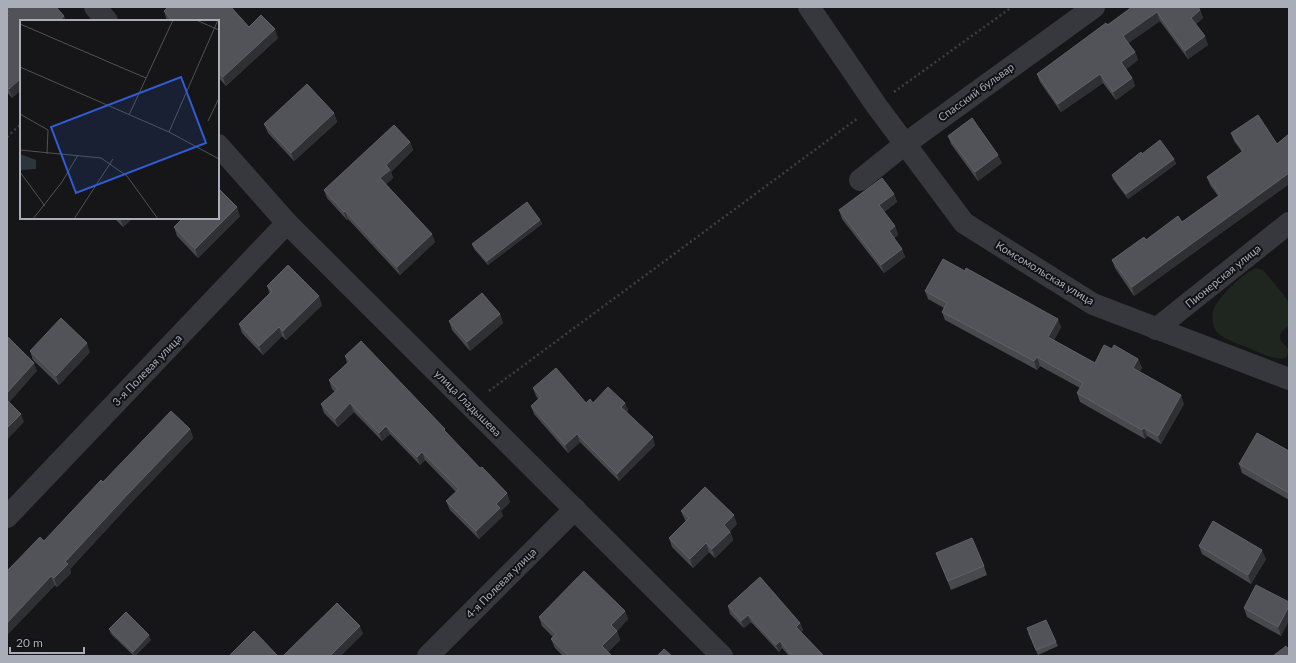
<svg xmlns="http://www.w3.org/2000/svg" width="1296" height="663" viewBox="0 0 1296 663" font-family="Lato,sans-serif">
  <rect width="100%" height="100%" fill="#161618"/>
  <!-- green -->
  <path fill="#1e261f" d="M 1256,268 L 1263,270 L 1284,295 L 1289,303 L 1289,326 C 1284,329 1277,335 1281,341 C 1283,344 1287,346 1288,349 C 1289,352 1287,355 1286,358 C 1275,361 1260,353 1251,349 C 1240,344 1225,341 1217,332 C 1212,326 1211,313 1215,306 C 1223,293 1242,274 1256,268 Z"/>
  <g fill="none" stroke-linecap="round" stroke-linejoin="round">
    <!-- path -->
    <g stroke="#3d3f44" stroke-width="2.5" stroke-dasharray="2 3" stroke-linecap="butt">
      <polyline points="894,92 1012,7"/>
      <polyline points="7,137 21,124"/>
      <polyline points="489,391 858,118"/>
    </g>
    <!-- street -->
    <g stroke="#37383d" stroke-width="22">
      <polyline points="95,7 107,21"/>
      <polyline points="809,7 876,105 964,223 1093,304 1289,379"/>
      <polyline points="218,145 287,223 722,656"/>
      <polyline points="860,180 905,144 1094,7"/>
      <polyline points="1156,329 1289,223"/>
      <polyline points="7,517 287,223"/>
      <polyline points="428,656 575,509"/>
    </g>
  </g>
  <!-- wall -->
  <g fill="#47494d">
    <polygon points="7,7 64,16 66,21 21,21 21,90 12,98 7,92 7,17 8,16 7,15"/>
    <polygon points="1132,7 1200,10 1203,18 1196,24 1208,45 1188,59 1160,21 1128,43 1135,52 1138,60 1126,69 1132,78 1135,86 1116,100 1103,83 1061,112 1040,82 1037,74"/>
    <polygon points="164,11 249,27 278,38 226,86 218,77 218,21 168,21 167,20"/>
    <polygon points="334,113 337,122 294,161 268,133 264,124"/>
    <polygon points="1231,133 1277,144 1289,134 1289,184 1134,296 1115,268 1112,260 1146,240 1182,222 1218,196 1210,185 1207,177 1242,152 1234,141"/>
    <polygon points="948,136 1002,163 978,181 951,144"/>
    <polygon points="410,142 413,150 391,172 393,178 386,184 435,242 400,275 348,219 347,220 327,198 324,190"/>
    <polygon points="1142,154 1174,159 1176,164 1128,199 1113,179 1112,175"/>
    <polygon points="894,194 897,202 884,212 895,226 898,235 894,238 902,249 905,257 884,273 842,219 839,210"/>
    <polygon points="240,216 198,258 177,236 174,227"/>
    <polygon points="114,218 133,218 123,227"/>
    <polygon points="540,220 542,224 488,265 474,249 472,244"/>
    <polygon points="267,286 322,305 286,340 282,336 263,355 242,333 239,324 270,294"/>
    <polygon points="925,291 1061,327 1054,340 1095,363 1112,349 1138,359 1142,368 1139,372 1184,404 1161,444 1147,436 1145,439 1080,402 1077,393 1080,388 1040,366 1037,370 945,320 942,312 944,308 928,299"/>
    <polygon points="500,314 503,323 470,351 452,330 449,321"/>
    <polygon points="30,351 90,352 59,385 33,360"/>
    <polygon points="345,356 446,433 510,502 501,511 503,516 479,539 450,510 446,501 456,492 425,460 420,465 390,434 382,441 354,412 338,427 324,413 321,404 335,392 332,389 329,380 347,363"/>
    <polygon points="533,388 586,403 625,403 628,410 627,412 655,445 619,481 580,442 568,453 534,414 531,406 538,399 536,396"/>
    <polygon points="190,429 193,438 130,504 70,569 71,573 57,587 55,585 7,635 103,482"/>
    <polygon points="1289,451 1289,500 1242,473 1239,464"/>
    <polygon points="681,511 737,524 730,531 733,540 715,558 709,552 693,568 672,547 669,538 686,521 685,520"/>
    <polygon points="1199,546 1266,559 1251,584 1202,554"/>
    <polygon points="936,553 984,566 987,575 951,590"/>
    <polygon points="1289,602 1281,636 1247,617 1244,608"/>
    <polygon points="728,606 800,623 803,630 801,632 824,656 789,656 782,648 779,652 751,622 744,628 730,614"/>
    <polygon points="625,611 628,619 617,631 620,640 608,652 612,656 563,656 555,648 551,639 553,637 542,626 539,617"/>
    <polygon points="109,629 151,640 135,656 134,656 111,634"/>
    <polygon points="1028,633 1056,642 1058,646 1038,655"/>
  </g>
  <!-- shaded-wall -->
  <g fill="#2f3033">
    <polygon points="1200,10 1203,18 1194,26 1191,18"/>
    <polygon points="1157,12 1160,21 1126,45 1123,36"/>
    <polygon points="64,16 66,21 59,21"/>
    <polygon points="275,29 278,38 226,86 223,77"/>
    <polygon points="1205,36 1208,45 1188,59 1185,51"/>
    <polygon points="1135,52 1138,60 1124,71 1121,62"/>
    <polygon points="1100,74 1103,83 1061,112 1058,104"/>
    <polygon points="21,78 21,90 12,98 9,89"/>
    <polygon points="1132,78 1135,86 1116,100 1113,92"/>
    <polygon points="334,113 337,122 294,161 291,153"/>
    <polygon points="410,142 413,150 391,172 393,178 383,187 380,178 386,165"/>
    <polygon points="998,155 1002,163 978,181 975,172"/>
    <polygon points="1174,159 1176,164 1128,199 1126,194"/>
    <polygon points="1289,173 1289,184 1134,296 1132,287"/>
    <polygon points="894,194 897,202 882,213 879,205"/>
    <polygon points="237,207 240,216 198,258 195,249"/>
    <polygon points="345,211 348,219 347,220 344,212"/>
    <polygon points="120,218 133,218 123,227"/>
    <polygon points="540,220 542,224 488,265 487,261"/>
    <polygon points="895,226 898,235 892,239 889,231"/>
    <polygon points="432,234 435,242 400,275 397,267"/>
    <polygon points="902,249 905,257 884,273 881,265"/>
    <polygon points="319,296 322,305 286,340 283,331"/>
    <polygon points="500,314 503,323 470,351 467,342"/>
    <polygon points="1058,319 1061,327 1051,345 1048,337"/>
    <polygon points="279,327 282,336 263,355 259,346"/>
    <polygon points="87,343 90,352 59,385 56,376"/>
    <polygon points="1037,357 1040,366 1037,370 1034,361"/>
    <polygon points="1138,359 1142,368 1136,377 1133,368"/>
    <polygon points="34,363 37,371 7,405 7,393"/>
    <polygon points="1181,395 1184,404 1161,444 1158,436"/>
    <polygon points="350,403 354,412 338,427 335,419"/>
    <polygon points="625,403 628,410 624,415 621,407"/>
    <polygon points="21,414 24,422 7,440 7,428"/>
    <polygon points="386,426 390,434 382,441 379,433"/>
    <polygon points="1144,428 1147,436 1145,439 1142,430"/>
    <polygon points="190,429 193,438 130,504 70,569 71,573 57,587 54,578 65,562 127,495"/>
    <polygon points="577,434 580,442 568,453 565,445"/>
    <polygon points="653,437 655,445 619,481 617,474"/>
    <polygon points="422,452 425,460 420,465 417,457"/>
    <polygon points="507,493 510,502 501,511 503,516 479,539 476,531 496,504"/>
    <polygon points="734,515 737,524 727,534 724,525"/>
    <polygon points="730,532 733,540 715,558 712,549"/>
    <polygon points="706,543 709,552 693,568 690,559"/>
    <polygon points="1262,550 1266,559 1251,584 1248,575"/>
    <polygon points="51,576 55,585 7,635 7,623"/>
    <polygon points="1289,606 1289,621 1281,636 1278,627"/>
    <polygon points="625,611 628,619 614,634 611,625"/>
    <polygon points="748,615 751,622 744,628 741,621"/>
    <polygon points="800,623 803,630 799,634 796,627"/>
    <polygon points="360,626 363,634 341,656 330,656"/>
    <polygon points="617,631 620,640 605,655 602,646"/>
    <polygon points="149,635 151,640 134,656 133,652"/>
    <polygon points="780,641 782,648 779,652 776,645"/>
  </g>
  <!-- building -->
  <g fill="#525359" stroke="#5f6168">
    <polygon points="7,7 56,7 64,16 59,21 21,21 21,78 9,89 7,87 7,31 8,30 7,28 7,17 10,14 7,10"/>
    <polygon points="168,7 231,7 249,27 261,15 275,29 223,77 218,72 218,21 173,21 164,11"/>
    <polygon points="1132,7 1198,7 1200,10 1191,18 1205,36 1185,51 1157,12 1123,36 1135,52 1121,62 1132,78 1113,92 1100,74 1058,104 1037,74 1106,23 1108,25"/>
    <polygon points="307,84 334,113 291,153 264,124"/>
    <polygon points="1258,115 1277,144 1289,134 1289,173 1132,287 1112,260 1144,237 1146,240 1178,216 1182,222 1220,195 1207,177 1243,151 1231,133"/>
    <polygon points="972,118 998,155 975,172 948,136"/>
    <polygon points="394,125 410,142 386,165 390,170 380,178 432,234 397,267 345,211 344,212 324,190"/>
    <polygon points="1160,140 1174,159 1126,194 1112,175 1141,152 1142,154"/>
    <polygon points="882,178 894,194 879,205 895,226 889,231 902,249 881,265 839,210"/>
    <polygon points="218,188 237,207 195,249 174,227 183,218 218,218"/>
    <polygon points="527,202 540,220 487,261 472,244"/>
    <polygon points="943,259 965,271 966,268 1058,319 1048,337 1095,363 1104,345 1112,349 1114,345 1138,359 1133,368 1181,395 1158,436 1144,428 1142,430 1077,393 1083,383 1037,357 1034,361 942,312 947,303 925,291"/>
    <polygon points="288,265 319,296 283,331 279,327 259,346 239,324 272,291 267,286"/>
    <polygon points="482,293 500,314 467,342 449,321"/>
    <polygon points="61,318 87,343 56,376 30,351"/>
    <polygon points="7,336 34,363 7,393"/>
    <polygon points="361,341 445,429 444,430 480,468 482,467 507,493 496,504 500,508 476,531 446,501 459,489 422,452 417,457 386,426 379,433 350,403 335,419 321,404 338,389 329,380 350,361 345,356"/>
    <polygon points="556,368 586,403 590,399 593,403 608,387 625,403 621,407 653,437 617,474 577,434 565,445 531,406 541,397 533,388"/>
    <polygon points="7,400 21,414 7,428"/>
    <polygon points="171,411 190,429 127,495 65,562 68,564 54,578 51,576 7,623 7,571 40,537 44,541 101,480 103,482"/>
    <polygon points="1257,433 1289,451 1289,493 1239,464"/>
    <polygon points="705,487 734,515 724,525 730,532 712,549 706,543 690,559 669,538 689,518 681,511"/>
    <polygon points="1213,521 1262,550 1248,575 1199,546"/>
    <polygon points="972,538 984,566 948,581 936,553"/>
    <polygon points="584,571 625,611 611,625 617,631 602,646 612,656 569,656 551,639 556,634 539,617"/>
    <polygon points="760,577 800,623 796,627 824,656 792,656 780,641 776,645 748,615 741,621 728,606"/>
    <polygon points="1256,585 1289,602 1289,606 1278,627 1244,608"/>
    <polygon points="337,603 360,626 330,656 283,656"/>
    <polygon points="126,612 149,635 133,652 109,629"/>
    <polygon points="1046,620 1056,642 1036,650 1027,628"/>
    <polygon points="254,631 278,656 229,656"/>
    <polygon points="1286,646 1289,650 1289,656 1273,656"/>
    <polygon points="664,649 672,656 657,656"/>
  </g>
  <g text-anchor="middle" stroke-width="4" stroke-linejoin="round" paint-order="stroke">
    <!-- street labels -->
    <g font-size="11" fill="#a8adb8" stroke="#111113">
      <text transform="translate(976 92) rotate(-36)" y="4">Спасский бульвар</text>
      <text transform="translate(1045 273) rotate(31)" y="4">Комсомольская улица</text>
      <text transform="translate(1223 276) rotate(-39)" y="4">Пионерская улица</text>
      <text transform="translate(147 370) rotate(-46)" y="4">3-я Полевая улица</text>
      <text transform="translate(468 403) rotate(45)" y="4">улица Гладышева</text>
      <text transform="translate(501 583) rotate(-45)" y="4">4-я Полевая улица</text>
    </g>
  </g>
  <!-- overview -->
  <g transform="translate(20 20)">
    <rect width="199" height="199" fill="#161618"/>
    <path d="M 0,134 L 16,140 L 16,149 L 1,150 Z" fill="#2c353c"/>
    <path fill="none" stroke="#505258" stroke-width="1" d="M 176,0 L 199,10M 0,4 L 126,58M 0,47 L 149,112 L 199,139M 0,94 L 28,110 L 27,134M 109,95 L 153,0M 188,101 L 199,78M 149,112 L 198,0M 0,130 L 81,138 L 107,156 L 138,199M 0,152 L 25,186M 13,199 L 42,162 L 58,135M 54,199 L 93,139"/>
    <path fill="#325cd3" fill-opacity="0.15" stroke="#325cd3" stroke-width="2" d="M 161,57 L 186,123 L 56,173 L 31,107 Z"/>
    <rect width="199" height="199" fill="none" stroke="#a8adb8" stroke-width="2"/>
  </g>
  <!-- border -->
  <rect width="1296" height="663" fill="none" stroke="#a8adb8" stroke-width="16"/>
  <!-- scale -->
  <path d="M10 647v6h74v-6" fill="none" stroke="#a8adb8" stroke-width="2"/>
  <text x="16" y="647" font-size="12" fill="#a8adb8" stroke="#111113" stroke-width="3" paint-order="stroke">20 m</text>
</svg>
